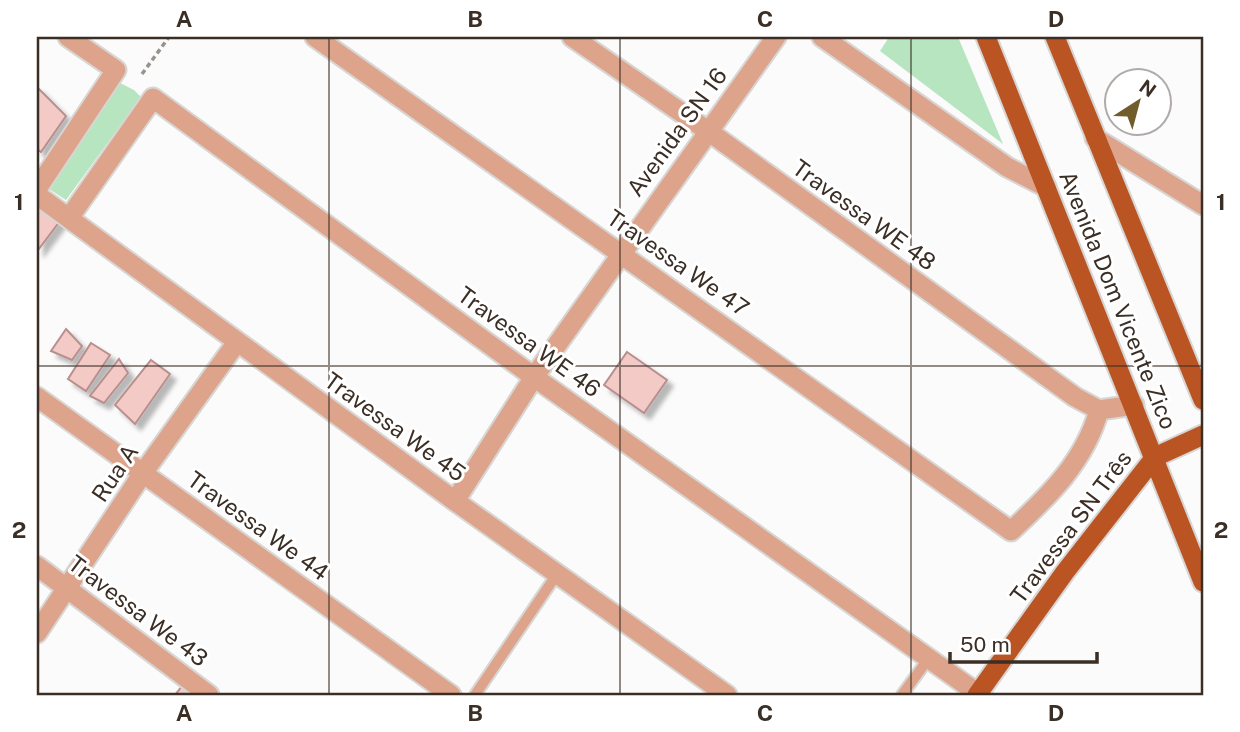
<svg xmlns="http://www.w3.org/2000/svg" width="1240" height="732" viewBox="0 0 1240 732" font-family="'Public Sans',sans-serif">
  <defs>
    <filter id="shadow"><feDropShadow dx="6" dy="6" stdDeviation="2" flood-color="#0004"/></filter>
  </defs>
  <rect width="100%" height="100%" fill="#fbfbfb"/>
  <!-- green -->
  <g fill="#b6e5bf">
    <polygon points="889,37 958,37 1003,144 880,51"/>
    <polygon points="120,83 134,90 141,97 66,200 46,187"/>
  </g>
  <!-- building -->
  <g fill="#f4cac7" stroke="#b78f8c" stroke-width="2" filter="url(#shadow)">
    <polygon points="37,87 66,116 41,152 37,149"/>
    <polygon points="39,205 60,221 38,250 37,208"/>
    <polygon points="66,329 82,346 72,360 51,351"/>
    <polygon points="91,343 110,355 86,391 68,379"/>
    <polygon points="627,352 667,380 644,413 604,385"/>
    <polygon points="119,359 128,373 104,403 90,396"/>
    <polygon points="151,360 170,374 135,424 115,405"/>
    <polygon points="182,686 195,695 175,695"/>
  </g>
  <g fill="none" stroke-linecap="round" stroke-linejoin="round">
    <!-- service casing -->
    <g stroke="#d8d6d4" stroke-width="14">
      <g id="service">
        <polyline points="475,695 557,574"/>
        <polyline points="902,695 929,658"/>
      </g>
    </g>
    <!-- minor casing -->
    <g stroke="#d8d6d4" stroke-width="23">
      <g id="minor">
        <path d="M 315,37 L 1011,531 C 1049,496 1085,461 1099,410"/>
        <polyline points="572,37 708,131 1075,397 1099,410 1134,405"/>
        <polyline points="822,37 1007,167 1046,187"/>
        <polyline points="1095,138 1203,205"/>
        <polyline points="37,189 116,70 68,37"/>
        <polyline points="37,195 455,501 727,695"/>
        <polyline points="69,218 153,98 534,377 980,695"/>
        <polyline points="37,397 451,695"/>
        <polyline points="455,501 534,377 776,37"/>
        <polyline points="37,566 209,695"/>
        <polyline points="37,633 143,473 237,342"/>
      </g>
    </g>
    <!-- primary casing -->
    <g stroke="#d8d6d4" stroke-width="23">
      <g id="primary">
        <polyline points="986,37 1203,582"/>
        <polyline points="1055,37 1203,400"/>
        <polyline points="977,695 1065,572 1155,457 1203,435"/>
      </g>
    </g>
    <!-- path -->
    <polyline stroke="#99938e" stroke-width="3.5" stroke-dasharray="5 3.5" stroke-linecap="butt" points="142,74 169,37"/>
    <!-- service -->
    <use href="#service" stroke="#dda48b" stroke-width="10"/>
    <!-- minor -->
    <use href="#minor" stroke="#dda48b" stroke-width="19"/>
    <!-- primary -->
    <use href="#primary" stroke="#ba5523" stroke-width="19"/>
  </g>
  <!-- grid -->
  <path fill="none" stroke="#3a2e25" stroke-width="2" stroke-opacity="0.55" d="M 329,37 L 329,695M 620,37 L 620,695M 911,37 L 911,695M 37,366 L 1203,366"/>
  <g text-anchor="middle" stroke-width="6" stroke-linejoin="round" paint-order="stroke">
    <!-- street labels -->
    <g font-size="23" fill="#3a2e25" stroke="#fff">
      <text transform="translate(677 132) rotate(-54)" y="8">Avenida SN 16</text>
      <text transform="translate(864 215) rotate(36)" y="8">Travessa WE 48</text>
      <text transform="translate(678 263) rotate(35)" y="8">Travessa We 47</text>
      <text transform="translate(1118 300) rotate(68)" y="8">Avenida Dom Vicente Zico</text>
      <text transform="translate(529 342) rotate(36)" y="8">Travessa WE 46</text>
      <text transform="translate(395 427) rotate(36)" y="8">Travessa We 45</text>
      <text transform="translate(115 473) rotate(-56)" y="8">Rua A</text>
      <text transform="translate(258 526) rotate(36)" y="8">Travessa We 44</text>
      <text transform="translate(1071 527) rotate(-53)" y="8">Travessa SN Três</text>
      <text transform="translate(138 611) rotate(37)" y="8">Travessa We 43</text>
    </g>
  </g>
  <!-- border -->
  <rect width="1240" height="732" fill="none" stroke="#ffffff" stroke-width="77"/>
  <!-- north arrow -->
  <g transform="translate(1138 102) rotate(36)"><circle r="33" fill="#ffffff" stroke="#b0aba8" stroke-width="2"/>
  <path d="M0-5L12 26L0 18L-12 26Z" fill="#705d2b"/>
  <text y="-10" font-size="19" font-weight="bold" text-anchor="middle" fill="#3a2e25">N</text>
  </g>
  <!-- scale -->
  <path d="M950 652v10h147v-10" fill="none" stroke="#3a2e25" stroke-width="3.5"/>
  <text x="960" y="652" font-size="21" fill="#3a2e25" stroke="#ffffff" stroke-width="5" paint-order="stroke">50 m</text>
  <rect x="38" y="38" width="1164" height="656" fill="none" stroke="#3a2e25" stroke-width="2.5"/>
  <g font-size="23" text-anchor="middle" font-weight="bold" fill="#3a2e25">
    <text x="184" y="27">A</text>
    <text x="475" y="27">B</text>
    <text x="765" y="27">C</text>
    <text x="1056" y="27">D</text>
    <text x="19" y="210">1</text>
    <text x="1221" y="210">1</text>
    <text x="19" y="538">2</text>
    <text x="1221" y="538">2</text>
    <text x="184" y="721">A</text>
    <text x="475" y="721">B</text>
    <text x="765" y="721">C</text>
    <text x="1056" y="721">D</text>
  </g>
</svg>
